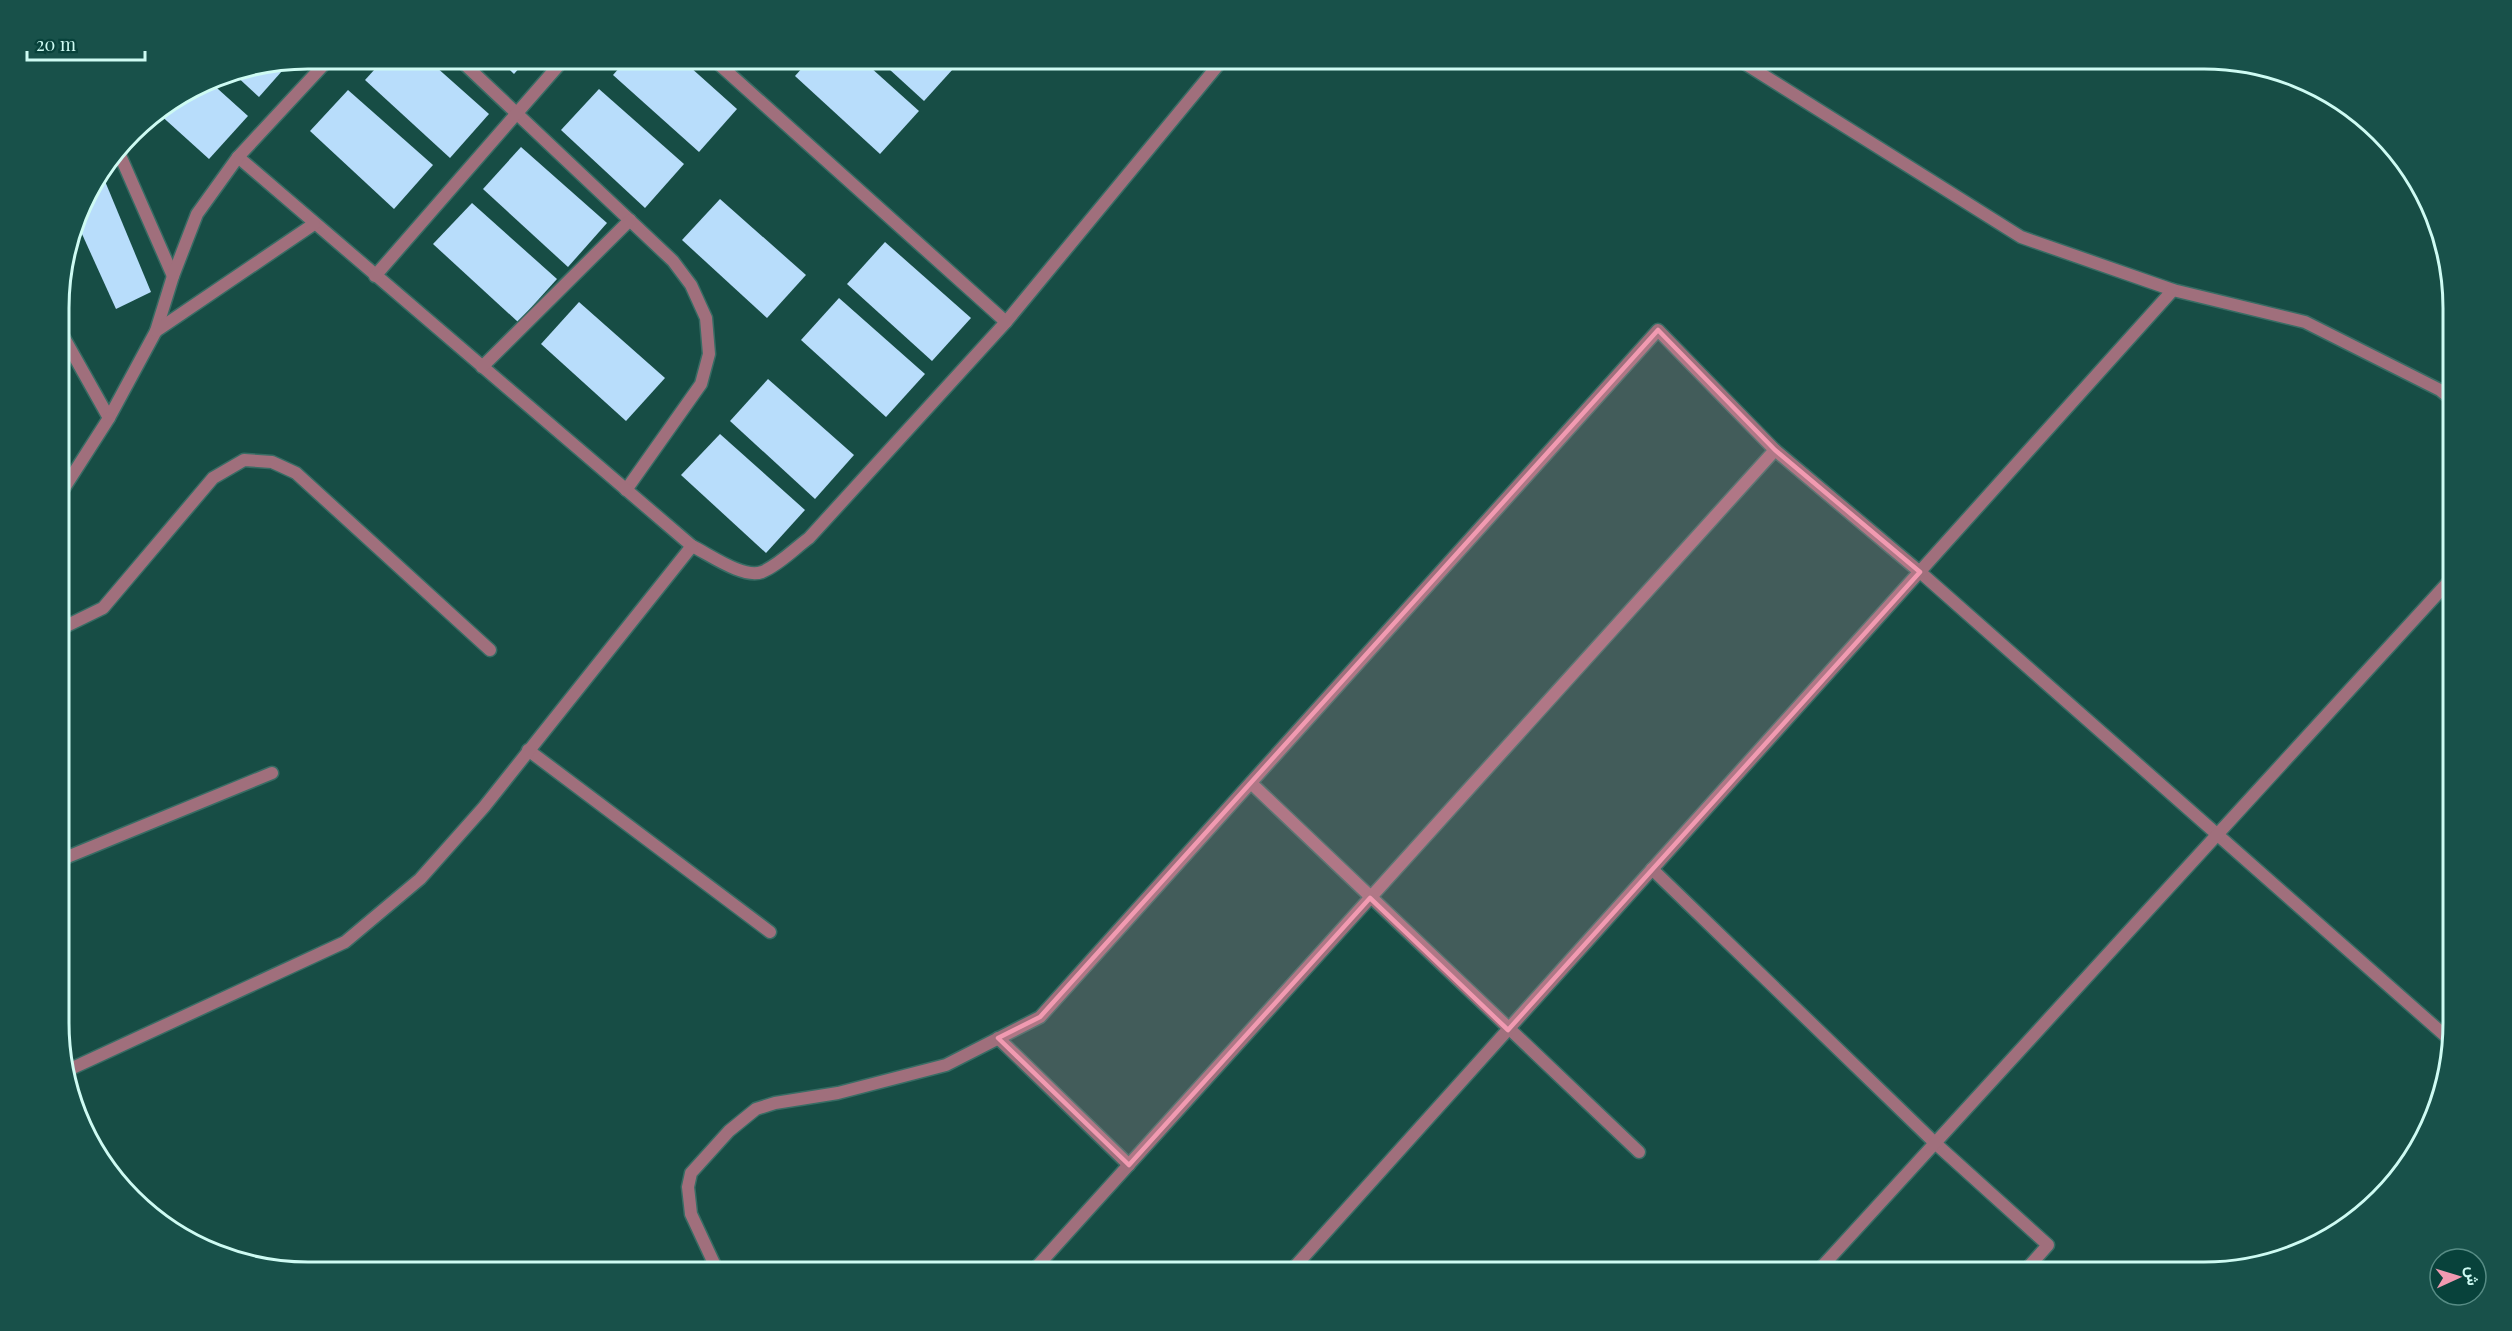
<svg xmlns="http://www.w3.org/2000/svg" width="2512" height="1331" viewBox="0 0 2512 1331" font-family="'Playfair Display',Vazirmatn,serif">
  <rect width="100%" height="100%" fill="#174d45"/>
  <!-- building -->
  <g fill="#b8ddfb">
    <polygon points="385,58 426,58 489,114 450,158 365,80"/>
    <polygon points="497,58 528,58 514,74"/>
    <polygon points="628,58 680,58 737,109 699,152 613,75"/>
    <polygon points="811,58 860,58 919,111 880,154 795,76"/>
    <polygon points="877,58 963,58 924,101"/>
    <polygon points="290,62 259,97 233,73"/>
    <polygon points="208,80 248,116 209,159 157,112"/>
    <polygon points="599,89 684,164 645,208 561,130"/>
    <polygon points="348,90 433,165 394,209 310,131"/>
    <polygon points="521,147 607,223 568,267 483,189"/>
    <polygon points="102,174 151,292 116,309 77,223 84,198"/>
    <polygon points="720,199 806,275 767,318 682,240"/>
    <polygon points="472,203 557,279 518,322 433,244"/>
    <polygon points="885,242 971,318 932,361 847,284"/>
    <polygon points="839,298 925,374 886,417 801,340"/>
    <polygon points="579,302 665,378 626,421 541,344"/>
    <polygon points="768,379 854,455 815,499 730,421"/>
    <polygon points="720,434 805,510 766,553 681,475"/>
  </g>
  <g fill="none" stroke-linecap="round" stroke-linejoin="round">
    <!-- minor casing -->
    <g stroke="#386c64" stroke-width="15">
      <g id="minor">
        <polyline points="458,58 673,261 691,285 706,318 709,354 701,384 626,490"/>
        <polyline points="712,58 1006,322"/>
        <polyline points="1736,58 2021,237 2173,290 2305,322 2440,390 2452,400"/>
        <polyline points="119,153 173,276"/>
        <path d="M 238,157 L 692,546 C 709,554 743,579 762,572 C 779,565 794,549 809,538 L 1006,322 L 1224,58"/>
        <polyline points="375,276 565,58"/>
        <polyline points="59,329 109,418 156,331 173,276 197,214 238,157 330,58"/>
        <polyline points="156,331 314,224"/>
        <polyline points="482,367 630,220"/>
        <polyline points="59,496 109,418"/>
        <polyline points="60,629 103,608 213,478 244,460 272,462 296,473 490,650"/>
        <polyline points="528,750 770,932"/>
        <polyline points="1251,783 1639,1152"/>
        <polyline points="60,860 272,773"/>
        <polyline points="1652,869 1935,1143 2048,1245 2024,1272"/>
        <polyline points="998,1038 1129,1165"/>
        <polyline points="66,1071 345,942 420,879 484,807 692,546"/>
        <polyline points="718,1272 691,1214 688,1187 691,1173 729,1131 756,1109 775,1103 838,1093 946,1065 1040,1017 1658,330 1775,450 1920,572 2450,1040"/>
        <polyline points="1032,1272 1775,450"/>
        <polyline points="1290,1272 2173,290"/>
        <polyline points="1817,1272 2452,578"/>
      </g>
    </g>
    <!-- minor -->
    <use href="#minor" stroke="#a06f7c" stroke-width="12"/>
  </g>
  <!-- marked area -->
  <path fill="#f19ab1" fill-opacity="0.2" stroke="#f19ab1" stroke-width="4.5" stroke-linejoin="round" d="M 1658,330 L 1775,450 L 1920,572 L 1508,1030 L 1370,898 L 1129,1165 L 998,1038 L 1040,1017 Z"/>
  <!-- crop -->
  <path d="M0 0H2512V1331H0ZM308 69H2204A239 239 0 0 1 2443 308V1023A239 239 0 0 1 2204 1262H308A239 239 0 0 1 69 1023V308A239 239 0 0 1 308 69Z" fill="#18514a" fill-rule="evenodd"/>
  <path fill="none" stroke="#cefbf3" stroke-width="3" d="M308 69H2204A239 239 0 0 1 2443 308V1023A239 239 0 0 1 2204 1262H308A239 239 0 0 1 69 1023V308A239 239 0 0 1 308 69Z"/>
  <!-- north arrow -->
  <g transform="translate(2458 1277) rotate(86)"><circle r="28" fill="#08423b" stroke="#578c85" stroke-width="1.5"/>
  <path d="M0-4.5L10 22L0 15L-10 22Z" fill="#f19ab1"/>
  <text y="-9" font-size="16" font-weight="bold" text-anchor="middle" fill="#cefbf3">ش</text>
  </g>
  <!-- scale -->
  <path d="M27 51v9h118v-9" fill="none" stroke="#cefbf3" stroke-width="3"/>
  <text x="36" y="51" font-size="18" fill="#cefbf3" stroke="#08423b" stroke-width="4.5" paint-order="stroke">20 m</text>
</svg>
